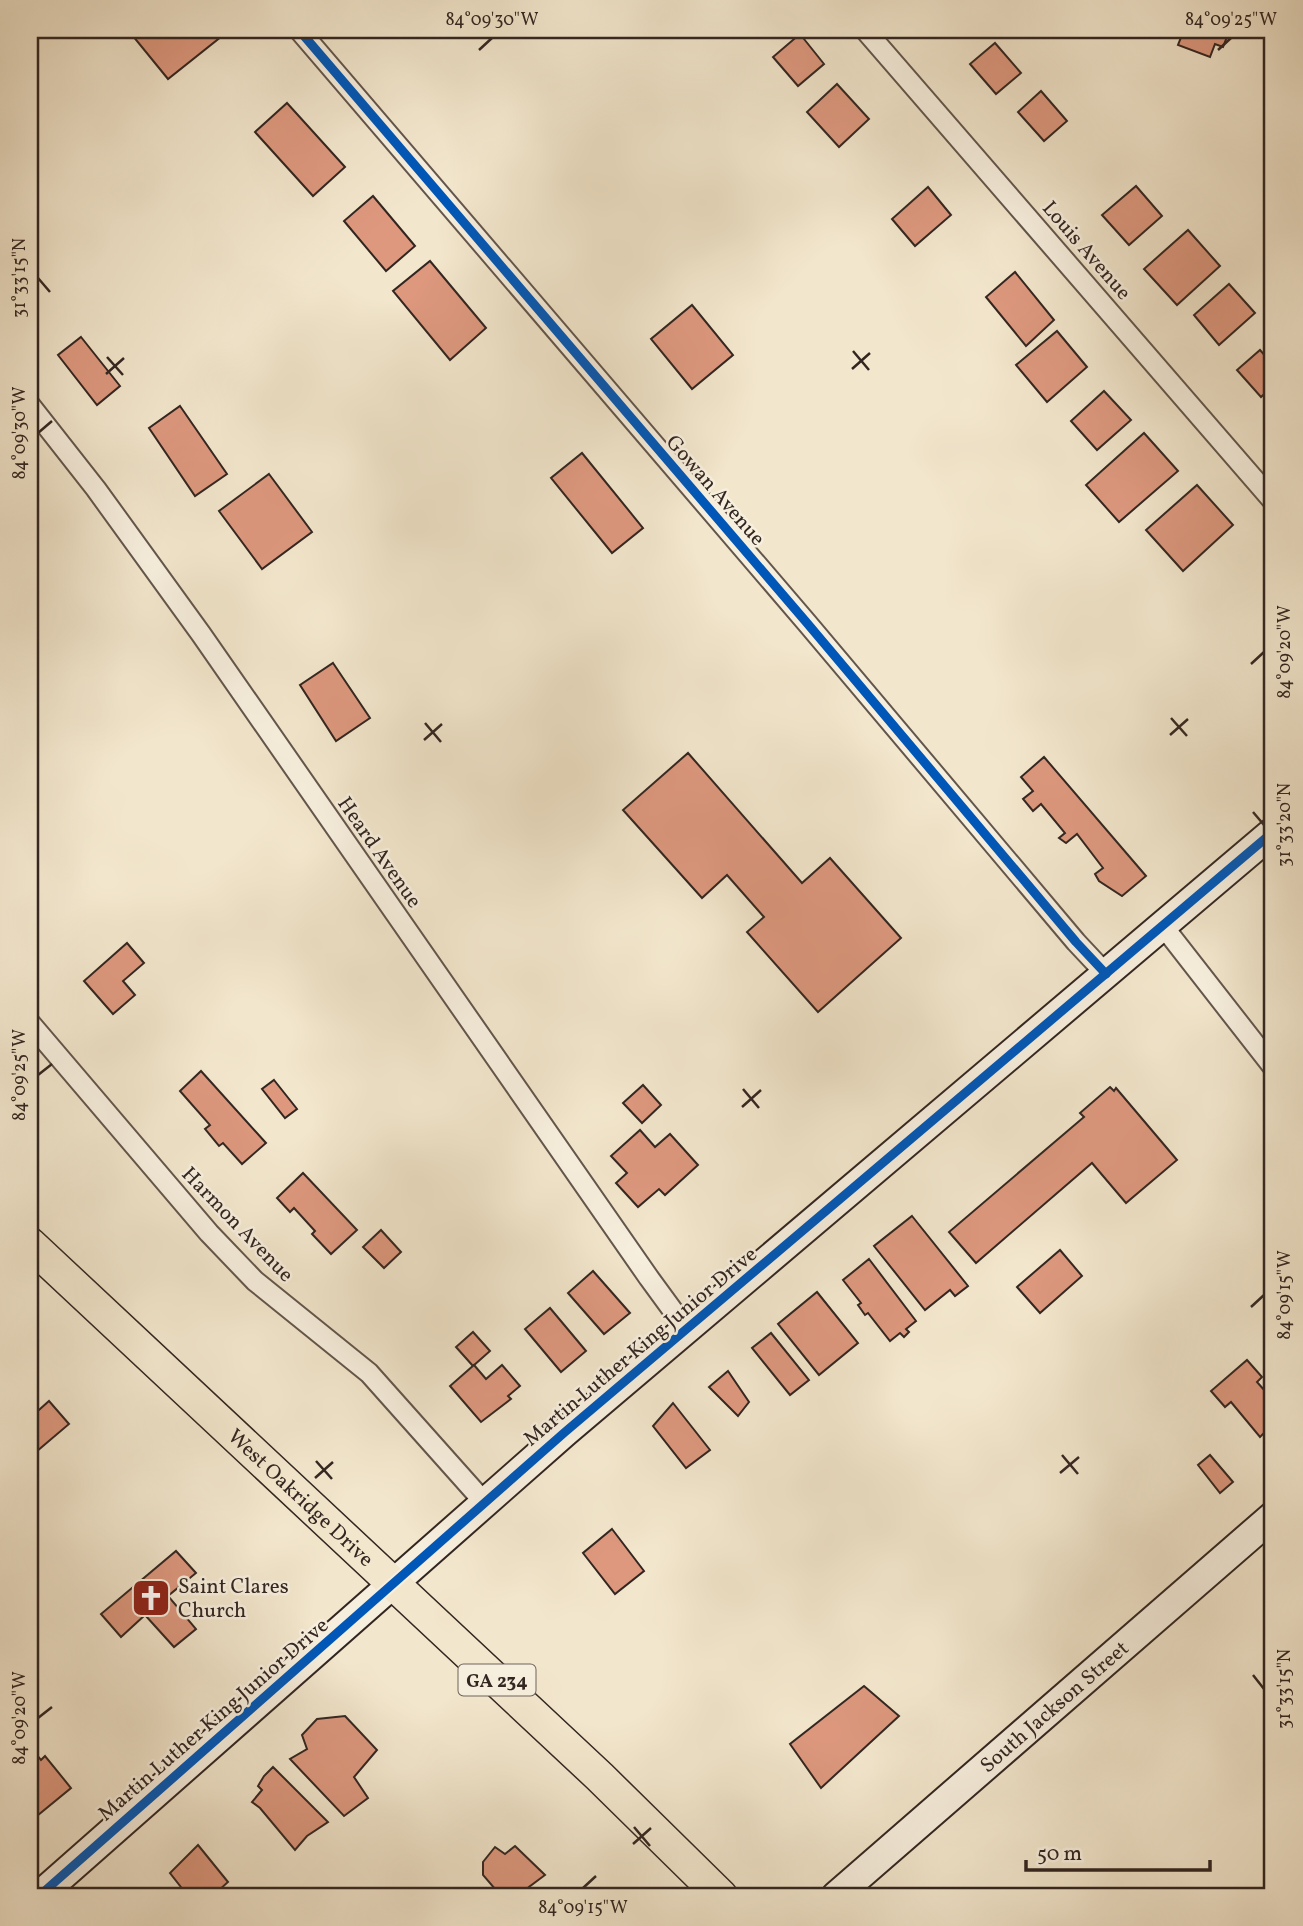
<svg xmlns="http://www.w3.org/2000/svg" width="1303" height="1926" viewBox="0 0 1303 1926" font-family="Vollkorn,serif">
  <rect width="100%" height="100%" fill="#f2e6cc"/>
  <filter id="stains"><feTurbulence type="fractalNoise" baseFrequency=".00286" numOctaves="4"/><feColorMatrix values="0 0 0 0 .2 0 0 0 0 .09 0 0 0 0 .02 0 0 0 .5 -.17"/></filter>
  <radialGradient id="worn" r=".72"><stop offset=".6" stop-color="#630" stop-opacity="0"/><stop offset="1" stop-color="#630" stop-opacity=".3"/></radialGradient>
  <!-- building -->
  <g fill="#dd987e" stroke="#332621" stroke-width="2">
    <polygon points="128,30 217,30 222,36 168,79"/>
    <polygon points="1184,30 1217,30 1228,34 1223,47 1215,44 1210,57 1178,45"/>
    <polygon points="800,34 824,64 798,86 773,57"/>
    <polygon points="995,43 1021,73 996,94 970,64"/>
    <polygon points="837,84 869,119 839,147 807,112"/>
    <polygon points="1041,91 1067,121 1044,141 1018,112"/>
    <polygon points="287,103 345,167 313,196 255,132"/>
    <polygon points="1136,186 1162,216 1129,245 1102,215"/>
    <polygon points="928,187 951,215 915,246 892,219"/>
    <polygon points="373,196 415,246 386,271 344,221"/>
    <polygon points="1188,230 1220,266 1177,305 1144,269"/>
    <polygon points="430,261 486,328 450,360 393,291"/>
    <polygon points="1015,272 1054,320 1026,346 986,297"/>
    <polygon points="1229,284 1255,313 1219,345 1194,315"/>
    <polygon points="692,305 733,355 692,389 651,339"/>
    <polygon points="1057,331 1087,367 1047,402 1016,365"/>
    <polygon points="81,337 120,386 97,405 58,355"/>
    <polygon points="1260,350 1273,365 1273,386 1261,397 1237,370"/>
    <polygon points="1104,391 1131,420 1097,450 1071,421"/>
    <polygon points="180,406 227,474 195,496 149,428"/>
    <polygon points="1144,433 1178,471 1119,522 1086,485"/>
    <polygon points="582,453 643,528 612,553 551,478"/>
    <polygon points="269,474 312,532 262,569 219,511"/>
    <polygon points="1197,485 1233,525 1183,571 1146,530"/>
    <polygon points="333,663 370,718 336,741 300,685"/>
    <polygon points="688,753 802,883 830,858 901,938 818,1012 747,932 764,917 727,875 702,898 623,810"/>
    <polygon points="1044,757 1146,876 1122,896 1099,881 1095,874 1103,868 1077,834 1066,843 1059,838 1065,833 1041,804 1033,811 1023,799 1033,791 1021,777"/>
    <polygon points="127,943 144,963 123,981 135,995 113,1014 84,981"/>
    <polygon points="201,1071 266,1143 242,1164 223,1143 219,1146 205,1129 210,1125 180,1091"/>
    <polygon points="274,1080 297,1109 285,1118 262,1089"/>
    <polygon points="643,1085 661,1105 642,1123 623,1103"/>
    <polygon points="1110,1087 1114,1091 1116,1088 1177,1160 1126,1203 1092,1163 976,1263 949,1232 1084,1117 1080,1113"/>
    <polygon points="640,1130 655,1147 670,1134 698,1165 665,1195 659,1189 638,1207 616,1183 627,1173 611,1156"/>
    <polygon points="303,1173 357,1230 331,1254 312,1234 315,1231 294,1208 290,1212 277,1198"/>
    <polygon points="912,1216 968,1286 955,1296 950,1290 925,1310 874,1246"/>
    <polygon points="381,1230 401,1252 384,1268 363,1247"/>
    <polygon points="1060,1250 1082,1276 1040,1313 1017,1287"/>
    <polygon points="869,1259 916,1321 906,1329 909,1332 904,1337 900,1333 890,1341 868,1313 865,1315 858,1305 861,1303 843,1280"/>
    <polygon points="593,1271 630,1313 604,1334 568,1293"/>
    <polygon points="817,1292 858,1343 819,1375 778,1324"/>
    <polygon points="550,1308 586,1351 561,1372 525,1329"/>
    <polygon points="473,1332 490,1351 473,1366 456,1347"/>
    <polygon points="771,1333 809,1380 790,1395 752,1348"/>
    <polygon points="1247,1360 1262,1377 1257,1382 1273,1400 1272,1438 1266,1431 1260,1437 1231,1402 1225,1407 1211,1391"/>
    <polygon points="474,1365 486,1379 502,1365 520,1386 508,1396 511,1399 481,1422 450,1386"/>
    <polygon points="728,1371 749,1402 738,1416 709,1387"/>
    <polygon points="49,1401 69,1424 30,1457 30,1418"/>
    <polygon points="673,1403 710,1450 686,1468 653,1426"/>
    <polygon points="1210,1455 1233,1482 1220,1493 1198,1465"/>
    <polygon points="612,1529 644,1571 615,1594 583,1553"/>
    <polygon points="176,1551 196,1573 168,1596 196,1629 174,1647 145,1615 121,1637 101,1614"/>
    <polygon points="864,1686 899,1716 821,1788 790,1744"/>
    <polygon points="345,1716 377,1750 354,1777 368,1798 344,1816 290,1759 307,1749 302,1735 317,1719"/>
    <polygon points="30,1746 41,1760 45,1756 71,1788 32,1820 30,1817"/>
    <polygon points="273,1767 328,1822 307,1836 295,1850 260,1808 252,1802 262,1790 258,1786 264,1776"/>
    <polygon points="198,1845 228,1882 218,1891 223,1896 188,1896 170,1873"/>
    <polygon points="515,1846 545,1875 529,1887 537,1896 501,1896 483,1875 483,1862 495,1847 505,1854"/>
  </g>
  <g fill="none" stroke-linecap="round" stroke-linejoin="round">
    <!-- street casing -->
    <g stroke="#63564c" stroke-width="23">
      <g id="street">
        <polyline points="299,30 807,623 1076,942 1106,974"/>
        <polyline points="865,30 1273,501"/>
        <polyline points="30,405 96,489 201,634 649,1278 687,1330"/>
        <polyline points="1163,926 1273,1067"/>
        <polyline points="30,1023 209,1233 255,1281 369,1373 484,1502"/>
      </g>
    </g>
    <!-- secondary casing -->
    <g stroke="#332621" stroke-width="32">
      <g id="secondary">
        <polyline points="39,1896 565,1432 1273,832"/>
        <path id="s1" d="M 836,1896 L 1273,1516"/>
      </g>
    </g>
    <!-- primary casing -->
    <g stroke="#332621" stroke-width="35">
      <g id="primary">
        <path id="s2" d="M 30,1244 L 600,1777 L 721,1896"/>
      </g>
    </g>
    <!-- street -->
    <use href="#street" stroke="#f7efde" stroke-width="19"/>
    <!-- secondary -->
    <use href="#secondary" stroke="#f7efde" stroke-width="28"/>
    <!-- primary -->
    <use href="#primary" stroke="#f2e6cc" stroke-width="32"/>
    <!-- cycleway casing -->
    <g stroke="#f7efde" stroke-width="13">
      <g id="cycleway">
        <polyline points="299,30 807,623 1076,942 1106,974"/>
        <polyline points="39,1896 565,1432 1273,832"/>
      </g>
    </g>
    <!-- cycleway -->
    <use href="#cycleway" stroke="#0057b8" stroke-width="9"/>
  </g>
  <!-- ticks -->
  <path fill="none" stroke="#332621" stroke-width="2.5" d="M 479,50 L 492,38M 1218,50 L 1231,38M 38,278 L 50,292M 853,351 L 869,370M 107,357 L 123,375M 852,369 L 870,353M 106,374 L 124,358M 38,433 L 52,421M 1251,664 L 1264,652M 1171,718 L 1187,736M 425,723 L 441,742M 1170,735 L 1188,719M 424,740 L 442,724M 1253,812 L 1264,825M 38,1075 L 52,1064M 743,1089 L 759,1108M 742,1107 L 761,1090M 1251,1307 L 1264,1295M 1062,1455 L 1078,1474M 316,1461 L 332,1479M 1060,1473 L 1079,1457M 315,1478 L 333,1462M 1253,1675 L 1264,1689M 38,1718 L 52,1707M 634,1827 L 650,1846M 633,1844 L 651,1828M 583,1888 L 596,1876"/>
  <!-- icons -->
  <defs>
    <g id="church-square" transform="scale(2.0125)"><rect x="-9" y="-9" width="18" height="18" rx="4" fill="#8f2418" stroke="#f7efde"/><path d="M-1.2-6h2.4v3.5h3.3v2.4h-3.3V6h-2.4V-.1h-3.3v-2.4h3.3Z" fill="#fff"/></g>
  </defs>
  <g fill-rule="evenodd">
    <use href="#church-square" x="151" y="1598"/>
  </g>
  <g text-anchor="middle" stroke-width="5" stroke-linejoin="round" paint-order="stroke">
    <!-- shield labels -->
    <rect fill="#f7efde" stroke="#6e625a" stroke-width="2" x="458.5" y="1664.5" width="77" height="31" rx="5"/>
    <g font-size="19" font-weight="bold" fill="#332621">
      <text x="497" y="1687">GA 234</text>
    </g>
    <!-- street labels -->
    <g font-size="21" fill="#332621" stroke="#f7efde">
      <text transform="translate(1087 250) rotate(49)" y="7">Louis Avenue</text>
      <text transform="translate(716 490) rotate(49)" y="7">Gowan Avenue</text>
      <text transform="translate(380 852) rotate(55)" y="7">Heard Avenue</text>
      <text transform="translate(238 1224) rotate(46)" y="7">Harmon Avenue</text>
      <text transform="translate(640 1346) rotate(-40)" y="7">Martin Luther King Junior Drive</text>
      <text dy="7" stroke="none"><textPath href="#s2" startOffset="371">West Oakridge Drive</textPath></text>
      <text dy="7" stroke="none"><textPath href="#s1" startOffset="289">South Jackson Street</textPath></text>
      <text transform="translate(213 1719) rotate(-41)" y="7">Martin Luther King Junior Drive</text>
    </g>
    <!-- poi labels -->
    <g font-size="21" fill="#332621" stroke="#f7efde" text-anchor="start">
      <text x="178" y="1593">Saint Clares<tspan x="178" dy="24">Church</tspan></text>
    </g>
  </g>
  <!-- margin -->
  <rect width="1303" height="1926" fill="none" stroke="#f2e6cc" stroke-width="77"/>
  <!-- scale -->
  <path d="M1026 1860v10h184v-10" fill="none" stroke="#332621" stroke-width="3.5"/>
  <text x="1037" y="1860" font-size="21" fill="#332621" stroke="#f7efde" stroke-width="5" paint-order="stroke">50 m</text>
  <rect x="38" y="38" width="1226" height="1850" fill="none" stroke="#332621" stroke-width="2.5"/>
  <g font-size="18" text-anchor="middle" fill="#332621">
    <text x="492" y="25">84°09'30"W</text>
    <text x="1231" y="25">84°09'25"W</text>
    <text transform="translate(19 278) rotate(-90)" y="6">31°33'15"N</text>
    <text transform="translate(19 433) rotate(-90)" y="6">84°09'30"W</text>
    <text transform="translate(1284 652) rotate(-90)" y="6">84°09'20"W</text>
    <text transform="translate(1284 825) rotate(-90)" y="6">31°33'20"N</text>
    <text transform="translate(19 1075) rotate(-90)" y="6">84°09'25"W</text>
    <text transform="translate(1284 1295) rotate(-90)" y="6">84°09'15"W</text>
    <text transform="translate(1284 1689) rotate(-90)" y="6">31°33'15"N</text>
    <text transform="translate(19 1718) rotate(-90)" y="6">84°09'20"W</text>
    <text x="583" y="1913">84°09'15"W</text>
  </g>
  <rect width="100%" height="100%" filter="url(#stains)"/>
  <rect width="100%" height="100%" fill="url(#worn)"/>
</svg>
